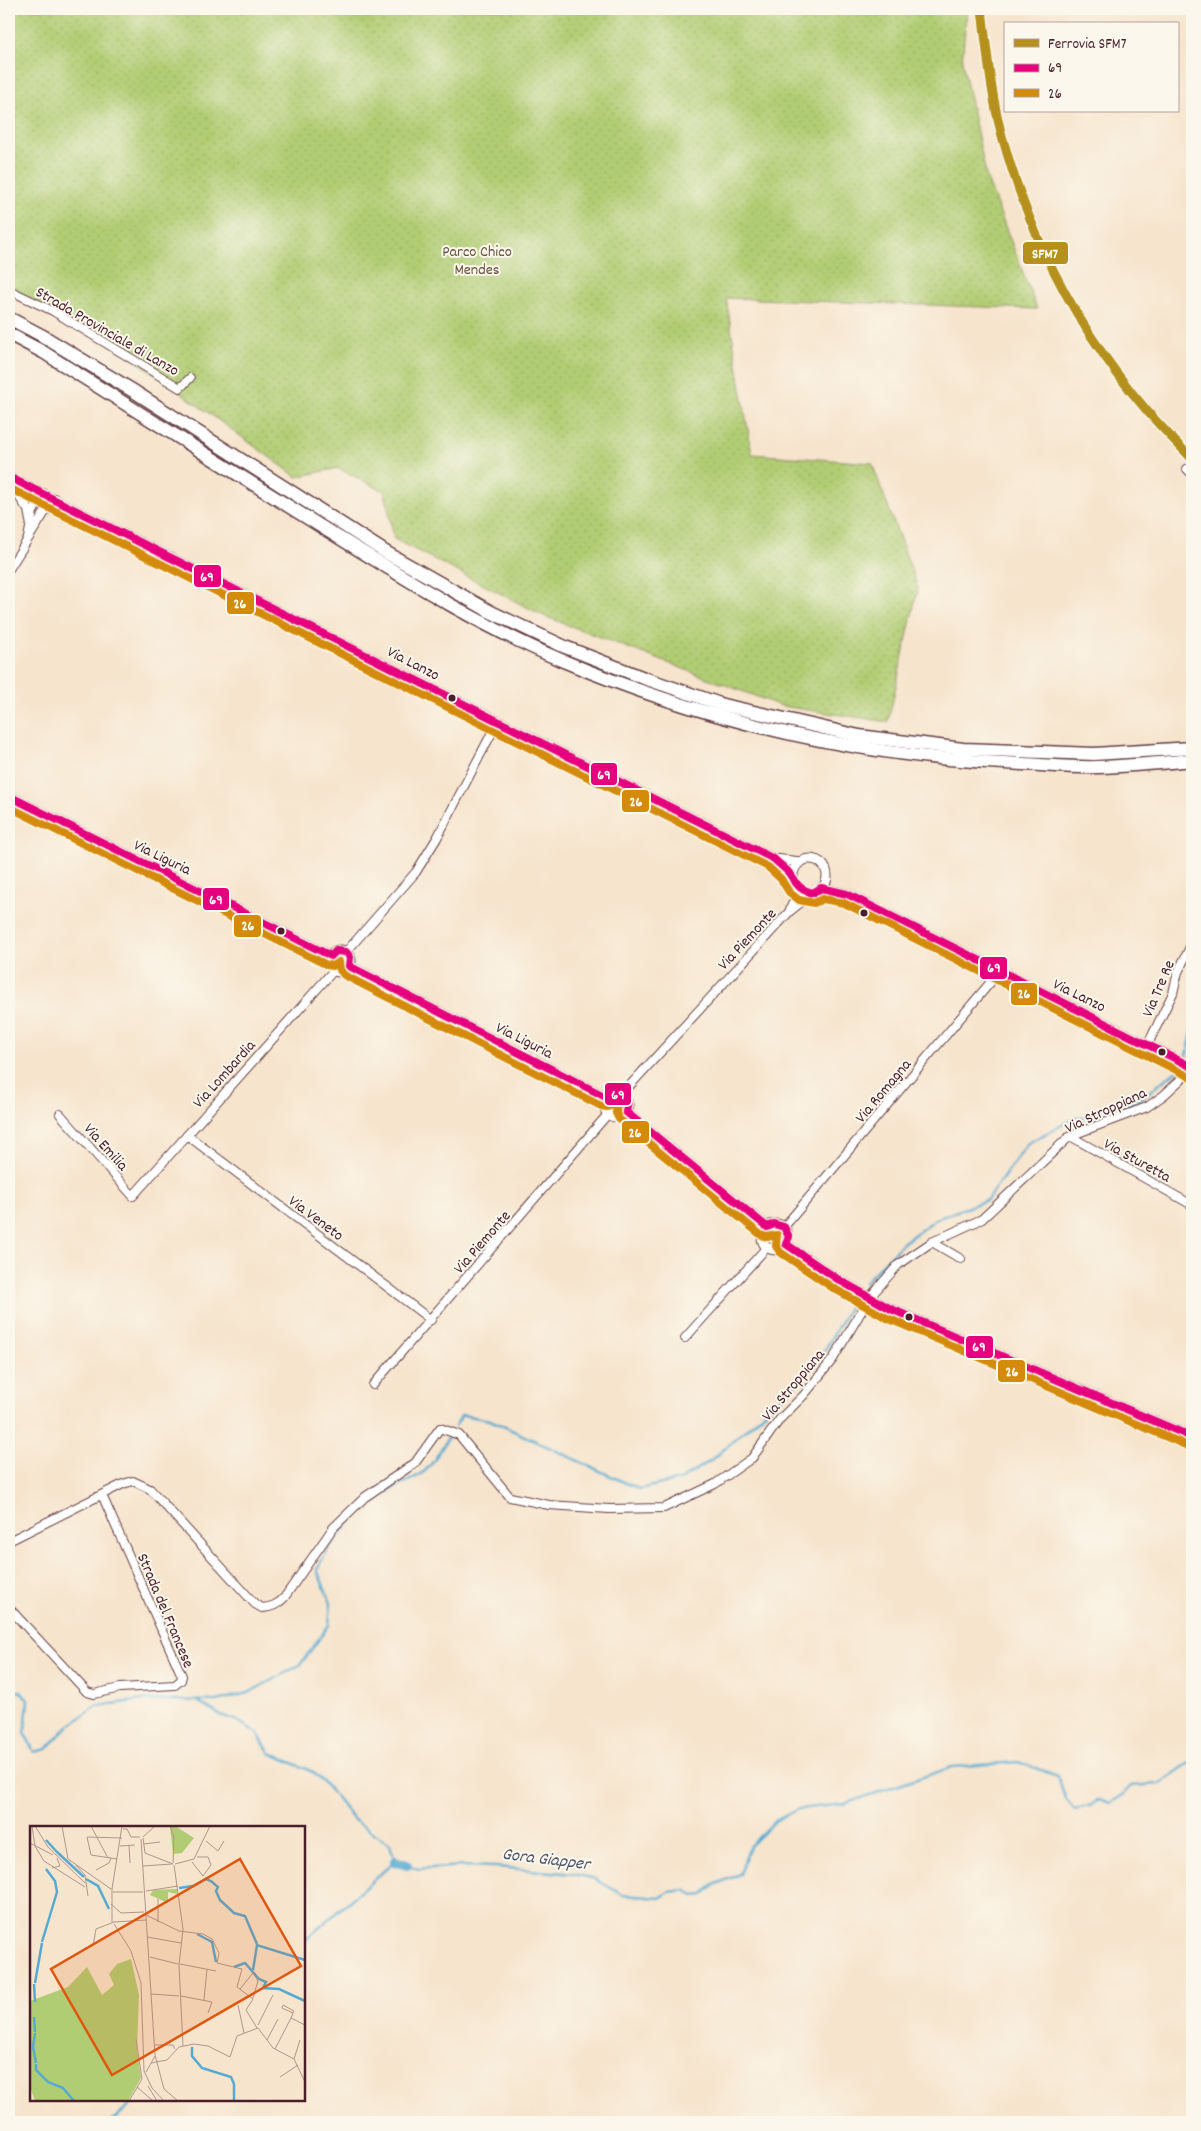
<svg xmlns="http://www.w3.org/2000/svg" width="1201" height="2131" viewBox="0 0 1201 2131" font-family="Dekko,sans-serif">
  <defs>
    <pattern id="grass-dots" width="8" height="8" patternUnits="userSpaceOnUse" patternTransform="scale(1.25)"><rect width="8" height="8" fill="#b1cd73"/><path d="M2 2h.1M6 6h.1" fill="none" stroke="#9ab064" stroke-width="1.8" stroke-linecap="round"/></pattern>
  </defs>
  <rect width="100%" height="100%" fill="#fbf7ec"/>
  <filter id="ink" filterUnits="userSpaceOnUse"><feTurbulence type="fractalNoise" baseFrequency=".02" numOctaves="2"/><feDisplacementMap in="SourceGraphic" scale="10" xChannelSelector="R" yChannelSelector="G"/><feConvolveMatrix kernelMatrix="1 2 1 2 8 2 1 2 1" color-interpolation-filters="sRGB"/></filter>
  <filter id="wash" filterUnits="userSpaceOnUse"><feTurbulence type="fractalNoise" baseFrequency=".0096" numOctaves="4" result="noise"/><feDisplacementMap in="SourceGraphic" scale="20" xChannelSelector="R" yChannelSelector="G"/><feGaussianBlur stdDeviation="1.12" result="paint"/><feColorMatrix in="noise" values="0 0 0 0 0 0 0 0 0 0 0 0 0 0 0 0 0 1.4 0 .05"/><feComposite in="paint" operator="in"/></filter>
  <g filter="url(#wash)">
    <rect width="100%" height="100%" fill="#f6e4cc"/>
    <!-- grass -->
    <polygon fill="url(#grass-dots)" stroke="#7e764f" points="9,9 967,9 962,61 987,179 1037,309 726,298 752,454 872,463 918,588 888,722 781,706 544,616 394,539 385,492 338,468 297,477 102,336 9,292"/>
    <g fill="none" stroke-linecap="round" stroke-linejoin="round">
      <!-- stream -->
      <g stroke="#56aad2" stroke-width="2.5">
        <polyline points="1187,1055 1192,1033"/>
        <polyline points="864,1283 904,1242 936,1219 987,1200 1028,1143 1077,1117 1090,1119 1139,1100 1177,1070"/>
        <polyline points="455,1426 462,1415 490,1420 639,1489 680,1480 712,1460 803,1378 822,1355 853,1301"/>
        <path d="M 9,1694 L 20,1691 L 28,1700 L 25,1733 L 34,1752 L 47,1749 L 65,1729 L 97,1706 L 141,1700 L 217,1701 L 248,1693 L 300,1665 L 329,1625 L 331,1603 L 317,1570 C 330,1540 355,1513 382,1495 C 396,1485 413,1481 426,1470 C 435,1462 441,1448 448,1438"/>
        <polyline points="199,1702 220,1715 236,1720 257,1733 270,1753 313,1772 328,1787 354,1820 390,1844 395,1861 304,1941"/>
        <polyline points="407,1865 419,1869 462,1866 496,1867 574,1874 595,1879 623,1895 660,1898 669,1892 685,1890 694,1896 703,1895 712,1886 740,1874 750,1846 775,1821 798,1809 844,1804 952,1767 1018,1762 1058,1776 1065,1798 1074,1809 1090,1806 1099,1799 1110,1803 1123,1795 1131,1786 1159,1784 1192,1761"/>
        <polyline points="111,2122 135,2100"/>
      </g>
      <!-- canal -->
      <polyline stroke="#56aad2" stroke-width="10" points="395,1861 407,1865"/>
    </g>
  </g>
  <g filter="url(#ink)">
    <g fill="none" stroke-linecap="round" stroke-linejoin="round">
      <!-- minor casing -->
      <g stroke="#643d43" stroke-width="10">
        <g id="minor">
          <polyline points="9,290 53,311 180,388 190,378"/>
          <polyline points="1187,469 1192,474"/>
          <polyline points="9,482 28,510 30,521"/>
          <polyline points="28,538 33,512 43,493"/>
          <polyline points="9,569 54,498"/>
          <polyline points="790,909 794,900 796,885"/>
          <polyline points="346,952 416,872 437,838 498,721"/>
          <polyline points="1148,1044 1173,993 1178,972 1192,943"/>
          <polyline points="622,1094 790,911 813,893"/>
          <polyline points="60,1114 133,1196 334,970"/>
          <polyline points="187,1135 431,1320"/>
          <polyline points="1070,1136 1192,1205"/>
          <polyline points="784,1227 1000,971"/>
          <polyline points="932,1242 961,1259"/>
          <polyline points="685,1338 767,1247"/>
          <polyline points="373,1385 608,1114"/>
          <path d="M 9,1541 L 123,1484 L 133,1481 L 150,1489 L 255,1604 L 262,1608 C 272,1607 277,1605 284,1598 L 333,1528 L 365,1497 L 415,1463 L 440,1428 L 459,1435 L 510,1497 L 549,1505 L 609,1509 L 664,1508 L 715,1484 L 752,1458 L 780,1419 L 804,1395 L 833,1359 L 870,1297 L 898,1265 L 932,1242 L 982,1219 L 1070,1136 L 1147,1107 L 1164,1095 L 1192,1069"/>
          <polyline points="9,1608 87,1692 94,1694 120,1688 175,1685 181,1680 182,1676 102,1495"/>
        </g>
      </g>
      <!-- tertiary casing -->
      <g stroke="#643d43" stroke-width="11">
        <g id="tertiary">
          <polyline points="9,477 774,859 793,879"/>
          <polyline points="9,796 331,956"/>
          <polyline points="774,859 801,862"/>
          <circle cx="810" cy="876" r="17"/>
          <polyline points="821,888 847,894 1192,1067"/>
          <circle cx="340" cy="961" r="11"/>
          <polyline points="349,966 606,1097"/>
          <circle cx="616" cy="1105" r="12"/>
          <polyline points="626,1112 767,1227"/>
          <circle cx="775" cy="1237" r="13"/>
          <polyline points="786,1244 839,1280 891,1309 1192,1437"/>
        </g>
      </g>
      <!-- trunk casing -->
      <g stroke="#643d43" stroke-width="15">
        <g id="trunk">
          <polyline points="9,318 41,335 135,392 387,553 491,612 565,647 644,678 723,705 859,736 963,749 1094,754 1192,748"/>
          <path d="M 9,334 L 43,352 C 137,411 231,471 325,529 C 401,576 478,625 561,660 C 708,722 863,758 1023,764 C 1048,765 1073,768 1098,767 C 1130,766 1161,763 1192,760"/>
        </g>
      </g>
      <!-- minor -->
      <use href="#minor" stroke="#fff" stroke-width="8"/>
      <!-- tertiary -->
      <use href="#tertiary" stroke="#fff" stroke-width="9"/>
      <!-- trunk -->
      <use href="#trunk" stroke="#fff" stroke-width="12"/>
      <!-- bus-1 casing -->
      <g stroke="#fbf7ec" stroke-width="11">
        <g id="bus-1">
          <path d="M 9,477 L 774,859 C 779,864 785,868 789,873 C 797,884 799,890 813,893 L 821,888 L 847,894 L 1192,1067"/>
          <path d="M 9,796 L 331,956 L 336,951 L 346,952 L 350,957 L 349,966 L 606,1097 C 615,1091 621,1093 628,1100 L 626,1112 L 767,1227 L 774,1224 L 784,1227 L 789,1237 L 786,1244 L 839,1280 L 891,1309 L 1192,1437"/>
        </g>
      </g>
      <!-- bus-2 casing -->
      <g stroke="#fbf7ec" stroke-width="11">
        <g id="bus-2">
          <polyline points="9,488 768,867 781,879 789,892 799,900 814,903 823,899 844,903 1188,1076"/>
          <polyline points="9,807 327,965 333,966 339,962 340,970 344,975 601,1106 607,1107 617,1104 616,1113 619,1119 761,1235 767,1237 777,1235 776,1246 780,1252 833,1288 887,1318 1188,1446"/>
        </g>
      </g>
      <!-- bus-1 -->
      <use href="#bus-1" stroke="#e5007d" stroke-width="8"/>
      <!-- bus-2 -->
      <use href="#bus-2" stroke="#d48b09" stroke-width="8"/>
      <!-- rail-1 casing -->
      <g stroke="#fbf7ec" stroke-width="12">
        <path id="rail-1" d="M 982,9 C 987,52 991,95 1002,136 C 1030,238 1079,332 1148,412 C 1162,428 1177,443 1192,459"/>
      </g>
      <!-- rail-1 -->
      <use href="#rail-1" stroke="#b5901c" stroke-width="9"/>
    </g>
  </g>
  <!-- markers -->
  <g fill="#4a1f2b" stroke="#fbf7ec" stroke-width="2">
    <circle cx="452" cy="698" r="4.5"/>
    <circle cx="864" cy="913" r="4.5"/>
    <circle cx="281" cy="931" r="4.5"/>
    <circle cx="1162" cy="1052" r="4.5"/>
    <circle cx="909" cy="1317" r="4.5"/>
  </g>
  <g text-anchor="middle" stroke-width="4" stroke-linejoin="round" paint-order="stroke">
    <!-- park labels -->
    <g font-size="16" fill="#695341" stroke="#fbf7ec">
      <text x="477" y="256">Parco Chico<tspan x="477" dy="18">Mendes</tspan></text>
    </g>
    <!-- street labels -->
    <g font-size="16" fill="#4a1f2b" stroke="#fbf7ec">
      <text transform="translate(108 330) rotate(30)" y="6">Strada Provinciale di Lanzo</text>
      <text transform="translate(414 662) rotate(27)" y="6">Via Lanzo</text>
      <text transform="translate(163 856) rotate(26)" y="6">Via Liguria</text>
      <text transform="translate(746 938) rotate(-47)" y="6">Via Piemonte</text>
      <text transform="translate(1157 988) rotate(-67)" y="6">Via Tre Re</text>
      <text transform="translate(1080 994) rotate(26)" y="6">Via Lanzo</text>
      <text transform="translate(525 1039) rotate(27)" y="6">Via Liguria</text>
      <text transform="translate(223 1073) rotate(-48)" y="6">Via Lombardia</text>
      <text transform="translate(882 1090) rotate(-50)" y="6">Via Romagna</text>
      <text transform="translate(1105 1109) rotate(-25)" y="6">Via Stroppiana</text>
      <text transform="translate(107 1146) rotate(48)" y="6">Via Emilia</text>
      <text transform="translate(1138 1159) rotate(29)" y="6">Via Sturetta</text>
      <text transform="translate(317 1217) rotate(37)" y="6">Via Veneto</text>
      <text transform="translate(481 1241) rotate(-49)" y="6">Via Piemonte</text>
      <text transform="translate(792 1384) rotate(-50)" y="6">Via Stroppiana</text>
      <text transform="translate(167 1610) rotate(67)" y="6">Strada del Francese</text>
    </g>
    <!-- water labels -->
    <g font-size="18" font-style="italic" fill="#4f576e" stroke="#fbf7ec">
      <text transform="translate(546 1858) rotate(7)" y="6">Gora Giapper</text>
    </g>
  </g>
  <!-- overview -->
  <g transform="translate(30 1826)">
    <rect width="275" height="275" fill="#f6e4cc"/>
    <path d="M 145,0 L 164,12 L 152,27 L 143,28 L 140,1 ZM 147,63 L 147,68 L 138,66 L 138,77 L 120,69 L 123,64 ZM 101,133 L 109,169 L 107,223 L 111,252 L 98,275 L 5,275 L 0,261 L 0,175 L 38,161 L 57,141 L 72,169 L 84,159 L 79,148 L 87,138 Z" fill="#b1cd73"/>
    <path fill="none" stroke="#56aad2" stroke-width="2.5" d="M 16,14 L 27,26M 27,26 L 54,51M 56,53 L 68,60 L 79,83M 149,62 L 163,60 L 176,53 L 181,55 L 188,61 L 186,65 L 190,74 L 204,87 L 215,90 L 227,118M 167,108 L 182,116 L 186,136M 12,116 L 27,66 L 25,55 L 16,43M 204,141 L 215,137 L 229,153 L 236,156 L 233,162 L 249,163 L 275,175M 223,144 L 227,119 L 275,134M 5,157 L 12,117M 4,158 L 5,176M 4,191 L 5,206M 5,207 L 3,221 L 6,237M 162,221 L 162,230 L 172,242 L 201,251 L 204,258 L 204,275M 6,238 L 6,244 L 18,256 L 33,262 L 44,275"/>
    <path fill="none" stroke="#b1958c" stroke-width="1" d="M 2,0 L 5,20 L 14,35 L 55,61M 5,0 L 18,21 L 55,57M 32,0 L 38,33 L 81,63M 61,0 L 78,32M 140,0 L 144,11 L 143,37M 93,3 L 97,3 L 101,11 L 110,11M 113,11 L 125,0M 113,12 L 115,27 L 143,38M 111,13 L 125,229 L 134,263 L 148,275M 176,15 L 188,25 L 194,15M 0,17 L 23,29M 114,18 L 130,16M 99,19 L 100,37M 90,20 L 105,19M 87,33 L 61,29 L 57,11 L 92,12M 162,36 L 173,50 L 181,39 L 178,31 L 167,31M 145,38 L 164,33 L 180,0M 46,39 L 55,49 L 58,70M 144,39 L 153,103 L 149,139 L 153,220M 113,40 L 142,38M 22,42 L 30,40 L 27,32M 66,44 L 79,37 L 81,32M 82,63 L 92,0M 116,65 L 148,60M 83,66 L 113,66M 128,73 L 128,96M 81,78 L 91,87 L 114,86M 116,89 L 149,105 L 173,108 L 182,113 L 189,127 L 187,137 L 212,143 L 207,161 L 223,173 L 216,184 L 227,202M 82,96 L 82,62M 84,98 L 101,125 L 111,157 L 114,245 L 122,262 L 134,275M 117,111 L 151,117M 63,120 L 66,103 L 84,96 L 116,94M 120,131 L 148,138M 150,138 L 186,145M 210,163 L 223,147 L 228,155 L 223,172M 121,168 L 149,170M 151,170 L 182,176 L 178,187M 174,174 L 177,143M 208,179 L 214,207M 261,192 L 275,199M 228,199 L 243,169M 237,214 L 248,193M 124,219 L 143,219 L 145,223M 245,223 L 261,192 L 263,187 L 264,185 L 253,179 L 252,182 L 263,187M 264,233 L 270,214M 121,237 L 137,234 L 149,221 L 164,218 L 178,220 L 200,231 L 207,210 L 228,202 L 243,222 L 264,233 L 275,256M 116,246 L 125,230M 250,251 L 268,239M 118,260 L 127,275M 107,261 L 123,275M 99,275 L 112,253 L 106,213"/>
    <path fill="#e0560e" fill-opacity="0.15" stroke="#e0560e" stroke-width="2.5" d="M 210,33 L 271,140 L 82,249 L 21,143 Z"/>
    <rect width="275" height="275" fill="none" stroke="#4a1f2b" stroke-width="2.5"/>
  </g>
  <g stroke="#fbf7ec" stroke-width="2">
    <rect x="1022" y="241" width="47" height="24" rx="5" fill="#b5901c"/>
    <rect x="193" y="564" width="29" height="24" rx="5" fill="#e5007d"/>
    <rect x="226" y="591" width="29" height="24" rx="5" fill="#d48b09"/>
    <rect x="590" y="762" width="28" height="24" rx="5" fill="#e5007d"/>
    <rect x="621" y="789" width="29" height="24" rx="5" fill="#d48b09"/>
    <rect x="202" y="887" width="28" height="24" rx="5" fill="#e5007d"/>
    <rect x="233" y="914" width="29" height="24" rx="5" fill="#d48b09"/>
    <rect x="979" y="956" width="29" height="24" rx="5" fill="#e5007d"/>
    <rect x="1010" y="982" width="28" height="24" rx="5" fill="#d48b09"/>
    <rect x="604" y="1082" width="28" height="24" rx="5" fill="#e5007d"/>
    <rect x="621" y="1120" width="29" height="24" rx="5" fill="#d48b09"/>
    <rect x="965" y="1335" width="29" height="24" rx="5" fill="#e5007d"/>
    <rect x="997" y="1359" width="29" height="24" rx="5" fill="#d48b09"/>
  </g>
  <g font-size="14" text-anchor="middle" font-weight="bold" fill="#fff">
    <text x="1045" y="258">SFM7</text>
    <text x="207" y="581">69</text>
    <text x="240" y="608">26</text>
    <text x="604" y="779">69</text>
    <text x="636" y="806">26</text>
    <text x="216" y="904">69</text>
    <text x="248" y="930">26</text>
    <text x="994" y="972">69</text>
    <text x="1024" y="998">26</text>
    <text x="618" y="1099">69</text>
    <text x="635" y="1137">26</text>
    <text x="979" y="1351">69</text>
    <text x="1012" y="1376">26</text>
  </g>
  <!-- margin -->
  <rect width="1201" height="2131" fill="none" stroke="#fbf7ec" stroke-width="30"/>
  <!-- legend -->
  <rect x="1004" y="22" width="175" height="90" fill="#fbf7ec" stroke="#b4a19f"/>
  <rect x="1014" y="39" width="25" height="8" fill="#b5901c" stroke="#b4a19f"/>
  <text x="1048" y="48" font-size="15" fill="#4a1f2b">Ferrovia SFM7</text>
  <rect x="1014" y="64" width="25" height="8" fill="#e5007d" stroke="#b4a19f"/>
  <text x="1048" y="72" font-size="15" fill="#4a1f2b">69</text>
  <rect x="1014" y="89" width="25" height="8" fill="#d48b09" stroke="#b4a19f"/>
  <text x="1048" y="98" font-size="15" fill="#4a1f2b">26</text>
</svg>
